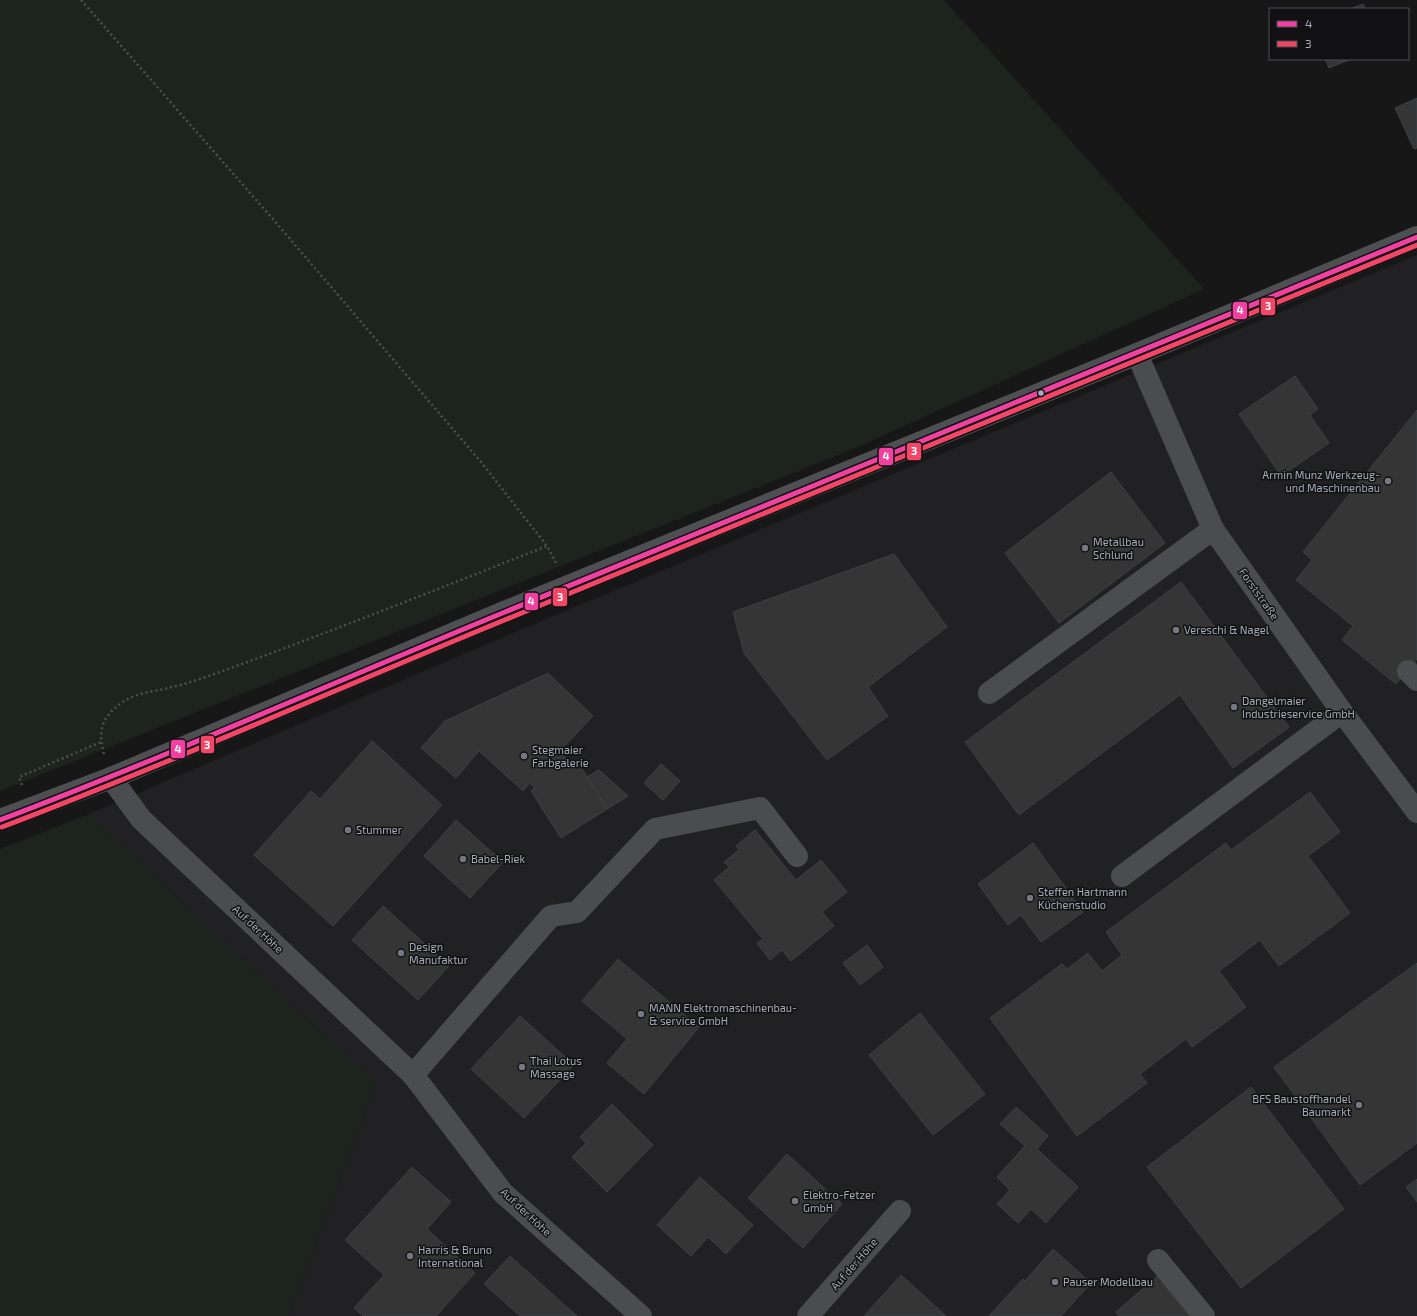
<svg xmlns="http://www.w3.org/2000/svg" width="1417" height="1316" viewBox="0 0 1417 1316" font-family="'Exo 2',sans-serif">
  <rect width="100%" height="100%" fill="#171717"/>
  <!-- built -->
  <polygon fill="#212123" points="1417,255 1417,1316 289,1316 376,1084 89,814 520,630"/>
  <!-- green -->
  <g fill="#1d241e">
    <polygon points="0,0 944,0 1204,289 858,447 0,791"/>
    <polygon points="89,814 376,1084 289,1316 0,1316 0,849"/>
  </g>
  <!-- building -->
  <g fill="#353536" stroke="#3f4043">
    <polygon points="1363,4 1365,9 1350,9"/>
    <polygon points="1325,59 1351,59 1329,68"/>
    <polygon points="1417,98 1417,148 1414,149 1395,108"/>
    <polygon points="1295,376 1318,409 1310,415 1329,443 1281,476 1239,414"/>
    <polygon points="1417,410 1417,659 1396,684 1342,640 1353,626 1296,580 1312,560 1303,552"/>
    <polygon points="1111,472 1165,543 1059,623 1005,553"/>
    <polygon points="894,554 947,627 868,687 888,716 827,760 744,653 733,612"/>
    <polygon points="1181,582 1289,727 1233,768 1180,695 1019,815 965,742"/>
    <polygon points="548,673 593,716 559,752 573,764 577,761 607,809 561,838 531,791 535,788 530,783 523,791 479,751 456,778 421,748 445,721"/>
    <polygon points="372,741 442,805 333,926 254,855 311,791 320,799"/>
    <polygon points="661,764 680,781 663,800 644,783"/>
    <polygon points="599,770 628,796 607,809 587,777"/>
    <polygon points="1310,792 1340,832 1308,856 1350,913 1279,966 1260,940 1219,971 1246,1007 1192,1047 1186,1039 1140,1074 1147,1083 1077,1136 990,1018 1062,964 1067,969 1088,953 1102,971 1122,955 1106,932 1226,843 1231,850"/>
    <polygon points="456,820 503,862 470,898 424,856"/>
    <polygon points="755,830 796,880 821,860 847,892 822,912 834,926 791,961 782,950 770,960 757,943 763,939 714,880 729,867 724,862 739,850 736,846"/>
    <polygon points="1033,843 1083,912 1041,942 1021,915 1008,925 978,884"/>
    <polygon points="383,906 449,966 418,1000 352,940"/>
    <polygon points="867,945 883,967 860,985 843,963"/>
    <polygon points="618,959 699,1027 644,1094 607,1063 627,1039 582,1001"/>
    <polygon points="1417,963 1417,1143 1360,1185 1274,1067"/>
    <polygon points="920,1013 985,1094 933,1135 869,1055"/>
    <polygon points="520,1016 574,1065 524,1118 471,1069"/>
    <polygon points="1251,1087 1344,1209 1241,1288 1147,1167"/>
    <polygon points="612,1104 653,1145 607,1192 572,1157 586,1143 580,1137"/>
    <polygon points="1016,1107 1048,1136 1037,1149 1078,1187 1046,1223 1031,1209 1018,1223 997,1204 1010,1190 997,1177 1025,1146 1000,1124"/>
    <polygon points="787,1154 842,1204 803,1248 748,1198"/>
    <polygon points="412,1167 451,1202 427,1229 475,1273 436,1316 363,1316 354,1308 384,1275 345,1240"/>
    <polygon points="700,1177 753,1225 726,1254 708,1237 691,1256 657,1225"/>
    <polygon points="1417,1179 1417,1202 1406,1187"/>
    <polygon points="1053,1249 1091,1283 1061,1316 989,1316 1023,1279 1025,1281"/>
    <polygon points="510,1256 577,1316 520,1316 484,1284"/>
    <polygon points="1160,1274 1195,1316 1119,1316 1116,1312"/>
    <polygon points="901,1275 946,1316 864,1316"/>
  </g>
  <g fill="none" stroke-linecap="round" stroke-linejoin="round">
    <!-- path -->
    <g stroke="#4d4e52" stroke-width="2.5" stroke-dasharray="2 3" stroke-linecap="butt">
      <polyline points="81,0 272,218 481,462 547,546 556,563"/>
      <path d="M 104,754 C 98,732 101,718 120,704 C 134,693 152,692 168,688 C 186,684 203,678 220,672 C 330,632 438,589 547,546"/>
      <polyline points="22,785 19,777 101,742"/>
    </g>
    <!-- minor -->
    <g stroke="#4b4c50" stroke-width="22">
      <polyline points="1137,354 1213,529 1342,712 1417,812"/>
      <polyline points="1408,671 1417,680"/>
      <polyline points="989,693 1213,529"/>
      <polyline points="111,778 141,819 413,1075 503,1193 641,1316"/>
      <polyline points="1122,876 1342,712"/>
      <polyline points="413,1075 551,916 577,912 655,829 760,808 797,856"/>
      <polyline points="1158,1260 1204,1316"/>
      <polyline points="808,1316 900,1211"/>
    </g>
    <!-- major -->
    <polyline stroke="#4d4f52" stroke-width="22" points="0,820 111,778 502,613 1137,354 1417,237"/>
    <!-- bus-1 casing -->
    <g stroke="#111113" stroke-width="8">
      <path id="bus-1" d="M 0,820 C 171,755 337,681 505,612 C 809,487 1114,364 1417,237"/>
    </g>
    <!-- bus-2 casing -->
    <g stroke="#111113" stroke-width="8">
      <path id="bus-2" d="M 2,827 C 173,762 339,688 507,619 C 810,493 1114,371 1417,245"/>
    </g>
    <!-- bus-1 -->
    <use href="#bus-1" stroke="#f240a1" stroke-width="5"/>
    <!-- bus-2 -->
    <use href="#bus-2" stroke="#f34667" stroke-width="5"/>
  </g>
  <!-- markers -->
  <circle fill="#a8adb8" stroke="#111113" stroke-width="1.5" cx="1041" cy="393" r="3.5"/>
  <g fill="#757880" stroke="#111113" stroke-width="1.5">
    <circle cx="1388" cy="481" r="4"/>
    <circle cx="1085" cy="548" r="4"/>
    <circle cx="1176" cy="630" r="4"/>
    <circle cx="1234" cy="707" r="4"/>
    <circle cx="524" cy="756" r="4"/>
    <circle cx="348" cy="830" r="4"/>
    <circle cx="463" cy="859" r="4"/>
    <circle cx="1030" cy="898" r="4"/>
    <circle cx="401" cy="953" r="4"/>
    <circle cx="641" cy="1014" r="4"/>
    <circle cx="522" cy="1067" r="4"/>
    <circle cx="1359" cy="1105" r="4"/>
    <circle cx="795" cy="1201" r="4"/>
    <circle cx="410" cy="1256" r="4"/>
    <circle cx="1055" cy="1282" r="4"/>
  </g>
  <g text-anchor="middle" stroke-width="3" stroke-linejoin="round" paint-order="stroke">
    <!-- poi labels -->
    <g font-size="11" fill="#a8adb8" stroke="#111113" text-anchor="start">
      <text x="1380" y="479" text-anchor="end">Armin Munz Werkzeug-<tspan x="1380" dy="13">und Maschinenbau</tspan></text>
      <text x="1093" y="546">Metallbau<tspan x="1093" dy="13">Schlund</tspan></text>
      <text x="1184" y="634">Vereschi &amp; Nagel</text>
      <text x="1242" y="705">Dangelmaier<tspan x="1242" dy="13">Industrieservice GmbH</tspan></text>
      <text x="532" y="754">Stegmaier<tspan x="532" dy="13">Farbgalerie</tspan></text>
      <text x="356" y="834">Stummer</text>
      <text x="471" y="863">Babel-Riek</text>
      <text x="1038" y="896">Steffen Hartmann<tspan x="1038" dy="13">Küchenstudio</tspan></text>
      <text x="409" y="951">Design<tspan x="409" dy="13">Manufaktur</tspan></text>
      <text x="649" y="1012">MANN Elektromaschinenbau-<tspan x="649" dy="13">&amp; service GmbH</tspan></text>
      <text x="530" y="1065">Thai Lotus<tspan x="530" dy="13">Massage</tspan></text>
      <text x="1351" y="1103" text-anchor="end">BFS Baustoffhandel<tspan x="1351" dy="13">Baumarkt</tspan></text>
      <text x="803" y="1199">Elektro-Fetzer<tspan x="803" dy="13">GmbH</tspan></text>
      <text x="418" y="1254">Harris &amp; Bruno<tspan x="418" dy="13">International</tspan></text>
      <text x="1063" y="1286">Pauser Modellbau</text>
    </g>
    <!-- street labels -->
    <g font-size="11" fill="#a8adb8" stroke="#111113">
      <text transform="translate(1259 594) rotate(55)" y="4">Forststraße</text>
      <text transform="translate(258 929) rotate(43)" y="4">Auf der Höhe</text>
      <text transform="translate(526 1212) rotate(43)" y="4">Auf der Höhe</text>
      <text transform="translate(854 1264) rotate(-49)" y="4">Auf der Höhe</text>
    </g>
  </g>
  <g stroke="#111113" stroke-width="1.5">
    <rect x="1260" y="297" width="16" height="19" rx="4" fill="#f34667"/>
    <rect x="1232" y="301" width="16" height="19" rx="4" fill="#f240a1"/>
    <rect x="906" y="442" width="16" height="19" rx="4" fill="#f34667"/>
    <rect x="878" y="447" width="16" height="19" rx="4" fill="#f240a1"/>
    <rect x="552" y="587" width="16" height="20" rx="4" fill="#f34667"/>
    <rect x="524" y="592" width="15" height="19" rx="4" fill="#f240a1"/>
    <rect x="200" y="735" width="15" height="19" rx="4" fill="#f34667"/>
    <rect x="170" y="739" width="16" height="20" rx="4" fill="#f240a1"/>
  </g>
  <g font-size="11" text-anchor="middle" font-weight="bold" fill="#fff">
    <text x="1268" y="310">3</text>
    <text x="1240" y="314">4</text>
    <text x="914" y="455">3</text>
    <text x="886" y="460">4</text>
    <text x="560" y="601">3</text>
    <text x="531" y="605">4</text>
    <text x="207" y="749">3</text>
    <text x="178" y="753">4</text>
  </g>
  <!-- legend -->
  <rect x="1269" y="8" width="140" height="52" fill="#111113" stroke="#4d4f55"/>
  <rect x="1277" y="21" width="20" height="6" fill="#f240a1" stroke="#4d4f55"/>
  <text x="1305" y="28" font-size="12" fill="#a8adb8">4</text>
  <rect x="1277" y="41" width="20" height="6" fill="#f34667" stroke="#4d4f55"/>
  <text x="1305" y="48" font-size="12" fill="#a8adb8">3</text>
</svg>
